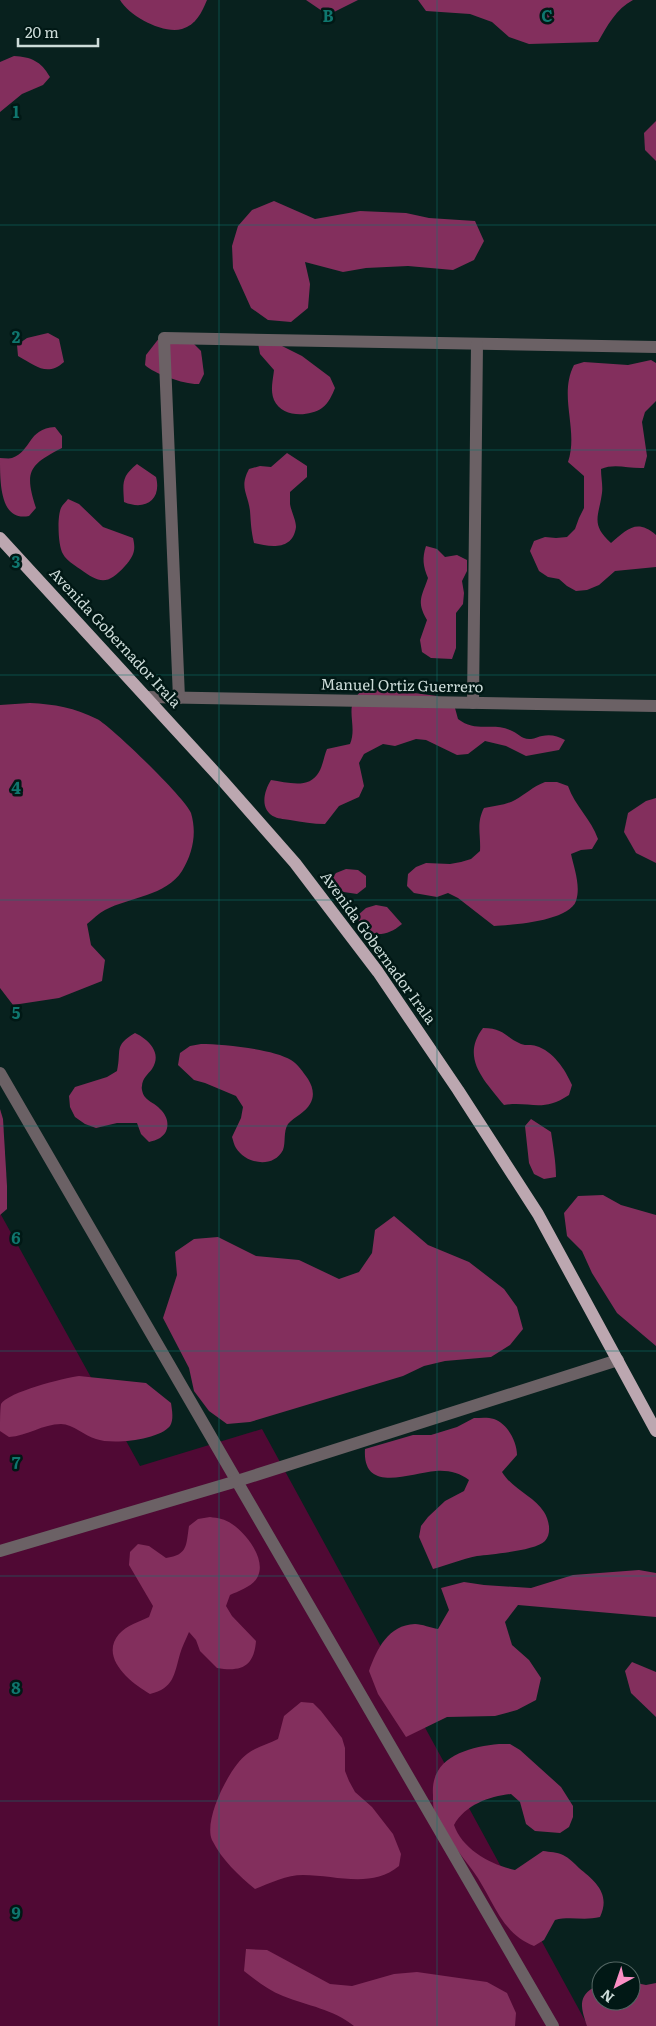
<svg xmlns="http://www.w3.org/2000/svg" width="656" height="2026" viewBox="0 0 656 2026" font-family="Literata,serif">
  <rect width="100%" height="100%" fill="#08211e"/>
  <!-- green -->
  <polygon fill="#500934" points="0,1213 140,1466 262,1429 588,2026 0,2026"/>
  <!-- forest -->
  <g fill="#832f5d">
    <path d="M 120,0 L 207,0 C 202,12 196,25 182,29 C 163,34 130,17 120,0 Z"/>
    <polygon points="306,0 358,0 328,15"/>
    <path d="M 418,0 L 633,0 C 616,9 607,26 598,42 L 529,44 L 509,37 L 492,22 L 470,14 L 426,11 Z"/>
    <path d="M 14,56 C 31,57 41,61 50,77 L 43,85 L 22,94 L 0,112 L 0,62 Z"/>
    <polygon points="656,121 656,161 645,150 644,133"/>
    <polygon points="274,201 315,219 360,211 406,213 429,218 475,221 484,241 474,260 453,270 408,266 366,268 343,272 305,262 310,284 308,308 291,322 268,320 251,308 233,268 232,246 238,226 252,210"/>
    <path d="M 48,333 L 59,339 L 64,362 C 47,377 36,366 18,356 L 17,345 L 27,338 Z"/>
    <path d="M 160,337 L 193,343 L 201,351 L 204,374 L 199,384 C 186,385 154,374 145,365 L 146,355 Z"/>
    <path d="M 258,343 L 280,345 L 302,356 L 330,377 L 335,388 C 332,395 329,403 322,408 C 309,417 282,418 274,400 C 270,390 273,380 274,370 L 260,354 Z"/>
    <path d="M 651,360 L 656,363 L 656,401 L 645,412 L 642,422 L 647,456 L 644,468 C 629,469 615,463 601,469 C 601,477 603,486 602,493 C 599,516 590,524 611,543 C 627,530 636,518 656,535 L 656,567 L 615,571 L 599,585 L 587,590 L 576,591 L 567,586 L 559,579 L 548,577 L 539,571 L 530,551 L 534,541 L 545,537 L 556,538 L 567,537 L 575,529 L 579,518 L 584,508 L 584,476 L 568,462 C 579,430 558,396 574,365 L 584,362 L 628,365 Z"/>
    <path d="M 55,427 L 62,436 L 62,448 C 29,465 24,471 36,508 L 29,516 C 0,522 0,483 0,458 C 4,458 9,459 12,458 C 32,451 27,429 55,427 Z"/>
    <path d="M 287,453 L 307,466 L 307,477 L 290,492 C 290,495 290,500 290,504 C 291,511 296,520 296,527 C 293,551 270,547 254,543 C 251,530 251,524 250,511 C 248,493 239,488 249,469 L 260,466 L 271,467 Z"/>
    <path d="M 137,464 L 156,477 C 162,500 145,511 124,502 C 123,483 121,477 137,464 Z"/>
    <path d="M 68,499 L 79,504 L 103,527 L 133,538 C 136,550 134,556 125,566 C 108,585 100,584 80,569 C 74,565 66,560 63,554 C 58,546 57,517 61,508 C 62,505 66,502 68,499 Z"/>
    <path d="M 426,546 L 437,549 L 445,557 L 457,555 L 467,560 L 467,571 L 462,581 L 464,593 L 463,604 L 456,613 L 456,648 L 452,659 L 431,658 L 422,652 L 420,640 L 427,620 C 416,601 422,596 428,578 C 423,566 422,558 426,546 Z"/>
    <path d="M 368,687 L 437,696 L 455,708 L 458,719 C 476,733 492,722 510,730 C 518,733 522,740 531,739 C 535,739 539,736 542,736 C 551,734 557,736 565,740 L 559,750 L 526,756 L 506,746 L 485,741 L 468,754 L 457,755 L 426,740 L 416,739 L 395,746 L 383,744 L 364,754 L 359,763 L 364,786 L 359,797 L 339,806 L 325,824 C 313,824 302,822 290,820 C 286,819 279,819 275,817 C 259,810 264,791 271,780 C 287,782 309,790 319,772 C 323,765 324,756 327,749 L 350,744 C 359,722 339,703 368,687 Z"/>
    <path d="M 30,703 C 54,704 75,708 97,719 C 111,726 186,799 191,813 C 197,833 193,853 182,871 C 166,896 130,897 105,910 C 99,913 93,919 87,924 L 91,945 L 105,960 L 102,981 L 59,998 L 13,1005 L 0,988 L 0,705 Z"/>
    <path d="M 545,782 L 557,782 L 568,786 C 575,806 591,819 598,839 L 592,849 L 581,850 L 571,854 C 574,868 581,886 576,901 C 569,921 513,925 494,926 L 458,898 L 448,893 L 437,897 L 414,893 L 407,886 L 408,874 L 416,867 L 426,863 L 450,864 L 461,862 L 471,859 L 480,851 C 481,835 476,823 484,808 C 495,806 506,805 515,800 C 526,794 532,787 545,782 Z"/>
    <polygon points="656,798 656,863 636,853 624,832 628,813 646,801"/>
    <polygon points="346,869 358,870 366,876 366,887 357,894 337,891 329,882 336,873"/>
    <path d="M 376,905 L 387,907 L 402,924 C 389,935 377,937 361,930 L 357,916 L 366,908 Z"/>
    <path d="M 483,1028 C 504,1028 505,1037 521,1044 C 526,1046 532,1044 536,1046 C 553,1051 565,1069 572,1085 L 569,1095 C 542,1113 531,1101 504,1105 C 485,1081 460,1058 483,1028 Z"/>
    <path d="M 135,1033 C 148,1039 163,1053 152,1069 C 148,1074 142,1079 142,1086 C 141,1088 143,1095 145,1097 C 149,1102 156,1104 160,1109 C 169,1117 171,1131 160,1138 C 157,1140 152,1141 149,1142 L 141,1134 L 137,1123 L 117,1123 L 96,1128 L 85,1124 L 75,1117 L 70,1107 L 69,1096 L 75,1087 L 107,1077 L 117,1071 C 122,1050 113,1046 135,1033 Z"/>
    <path d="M 201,1044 C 222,1044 273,1049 291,1060 C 298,1064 303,1072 308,1079 C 313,1087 315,1096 310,1104 C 306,1112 294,1117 288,1124 C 283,1132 286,1142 283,1150 C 273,1169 246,1164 236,1148 C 234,1145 233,1140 232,1137 L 241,1118 L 243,1107 L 236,1096 L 205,1083 L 194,1080 L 178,1065 L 180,1053 L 190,1046 Z"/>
    <polygon points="0,1109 3,1119 7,1186 7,1209 0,1215"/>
    <path d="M 531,1119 L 551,1132 C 553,1146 556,1162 556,1177 L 544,1179 L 534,1174 L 529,1163 L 525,1126 Z"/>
    <polygon points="603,1195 621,1205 656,1215 656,1346 617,1313 592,1273 582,1251 567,1236 564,1213 578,1196"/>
    <polygon points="394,1216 428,1245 469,1262 504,1289 517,1307 523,1329 510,1345 491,1357 445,1361 424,1366 403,1376 250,1422 227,1424 209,1411 194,1391 189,1368 163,1318 177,1275 175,1252 194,1239 218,1237 256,1256 299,1260 339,1279 359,1272 372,1253 375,1230"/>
    <path d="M 79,1376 L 146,1383 L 171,1403 C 172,1410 174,1420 170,1426 C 159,1440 112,1445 96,1439 C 85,1436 73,1424 61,1424 C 43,1424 27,1436 9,1437 L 0,1431 C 0,1424 0,1410 1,1404 C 8,1392 64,1378 79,1376 Z"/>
    <path d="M 474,1418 C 480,1418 488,1417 494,1419 C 508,1424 517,1442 517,1455 L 502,1472 C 513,1490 534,1496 544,1512 C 549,1520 552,1533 545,1541 C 535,1551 492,1554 477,1556 C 462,1559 447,1565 433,1569 L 419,1537 L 421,1526 L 428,1517 L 445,1501 L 464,1491 L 469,1480 C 460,1473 448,1470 436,1471 C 410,1473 362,1494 365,1449 L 413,1435 L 431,1435 L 457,1427 Z"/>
    <path d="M 210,1517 C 218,1518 225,1519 232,1524 C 246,1533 266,1559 258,1576 C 254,1586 239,1591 230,1595 L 226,1606 L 232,1616 L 256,1641 C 254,1667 241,1672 217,1668 L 200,1651 L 196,1640 L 189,1632 C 186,1639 182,1647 180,1654 C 174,1675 174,1688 150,1694 C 131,1683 99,1658 119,1634 C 127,1625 139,1622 149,1617 L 153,1606 L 129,1565 L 130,1552 L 138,1544 L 149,1546 L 166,1558 C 188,1555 186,1545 189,1526 L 198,1519 Z"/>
    <path d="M 639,1570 L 656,1573 L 656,1617 L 518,1605 L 505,1622 L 512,1645 L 529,1660 L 541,1678 L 536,1700 L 517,1710 L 495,1716 L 447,1717 L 406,1737 L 378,1694 L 369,1671 C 377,1649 388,1625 415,1624 C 422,1624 431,1628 438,1629 L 449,1610 L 441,1588 L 464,1582 L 484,1585 L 531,1588 L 573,1575 Z"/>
    <polygon points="632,1662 656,1672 656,1717 631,1693 625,1671"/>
    <path d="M 301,1702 L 313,1703 L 321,1711 L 342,1738 L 345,1748 L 345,1771 L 349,1781 L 355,1792 L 372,1807 L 393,1834 L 401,1854 L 399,1866 C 371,1889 336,1875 303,1875 C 287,1875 270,1883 255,1889 C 238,1875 222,1860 212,1840 C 203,1820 230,1766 247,1754 C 256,1747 268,1744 278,1739 L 284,1716 Z"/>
    <path d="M 499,1744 L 510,1744 L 520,1750 L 561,1787 L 573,1806 L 573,1817 L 569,1827 L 560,1833 L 535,1831 L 526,1824 L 520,1802 L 511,1794 C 490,1796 465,1805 454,1825 C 462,1849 491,1865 515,1870 L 543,1851 C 550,1852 557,1852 563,1855 C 569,1858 574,1863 579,1868 C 595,1881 611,1894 600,1917 C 584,1921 570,1916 555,1920 L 544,1940 L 534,1946 C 500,1933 493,1898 473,1871 C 460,1853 444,1835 435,1814 C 433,1809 433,1801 433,1795 C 430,1757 468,1747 499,1744 Z"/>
    <path d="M 246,1949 L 267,1950 L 330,1984 L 352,1986 L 394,1974 L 417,1972 L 487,1982 L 507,1993 L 516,2013 L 515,2026 L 354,2026 C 333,2009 308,2006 283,1996 C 268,1990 257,1981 244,1971 Z"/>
    <path d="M 631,1982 L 646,1985 L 656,1983 L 656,2026 L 587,2026 C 580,2005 577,1994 601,1984 L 601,2001 L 631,2001 Z"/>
  </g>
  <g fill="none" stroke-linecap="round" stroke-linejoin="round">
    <!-- minor -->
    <g stroke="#6b6165" stroke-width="12">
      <polyline points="147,697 656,706"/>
      <polyline points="179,698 164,338 656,347"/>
      <polyline points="473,703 477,344"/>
      <polyline points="0,1073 553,2026"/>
      <polyline points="0,1551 237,1481 618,1360"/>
    </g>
    <!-- major -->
    <polyline stroke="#bca7b0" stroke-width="12" points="0,538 222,780 295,863 378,972 458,1090 538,1214 656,1431"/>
  </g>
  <!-- grid -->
  <path fill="none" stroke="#0f766e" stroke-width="1" stroke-opacity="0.55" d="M 219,0 L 219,2026M 437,0 L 437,2026M 0,225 L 656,225M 0,450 L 656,450M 0,675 L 656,675M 0,900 L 656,900M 0,1126 L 656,1126M 0,1351 L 656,1351M 0,1576 L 656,1576M 0,1801 L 656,1801"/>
  <g text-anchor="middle" stroke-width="5" stroke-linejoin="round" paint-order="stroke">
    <!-- street labels -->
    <g font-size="15" fill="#cddcd9" stroke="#011815">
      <text transform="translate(115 638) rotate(47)" y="5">Avenida Gobernador Irala</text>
      <text transform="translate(402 686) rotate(1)" y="5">Manuel Ortiz Guerrero</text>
      <text transform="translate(378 948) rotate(54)" y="5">Avenida Gobernador Irala</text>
    </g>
  </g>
  <g font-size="16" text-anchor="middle" font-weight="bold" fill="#0f766e" stroke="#011815" stroke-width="5" stroke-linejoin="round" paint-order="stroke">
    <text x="328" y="22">B</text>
    <text x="547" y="22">C</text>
    <text x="16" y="118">1</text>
    <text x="16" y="343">2</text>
    <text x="16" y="568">3</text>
    <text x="16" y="794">4</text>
    <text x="16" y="1019">5</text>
    <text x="16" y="1244">6</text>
    <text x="16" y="1469">7</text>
    <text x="16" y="1694">8</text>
    <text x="16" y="1919">9</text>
  </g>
  <!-- north arrow -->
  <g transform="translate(616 1986) rotate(220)"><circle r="24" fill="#011815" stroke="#536663"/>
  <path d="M0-4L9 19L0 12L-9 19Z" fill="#fb8fc5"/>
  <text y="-8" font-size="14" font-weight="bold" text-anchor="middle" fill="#cddcd9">N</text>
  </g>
  <!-- scale -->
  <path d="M18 38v8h80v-8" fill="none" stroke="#cddcd9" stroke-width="2.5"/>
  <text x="25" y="38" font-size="15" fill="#cddcd9" stroke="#011815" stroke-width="4" paint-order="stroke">20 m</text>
</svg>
